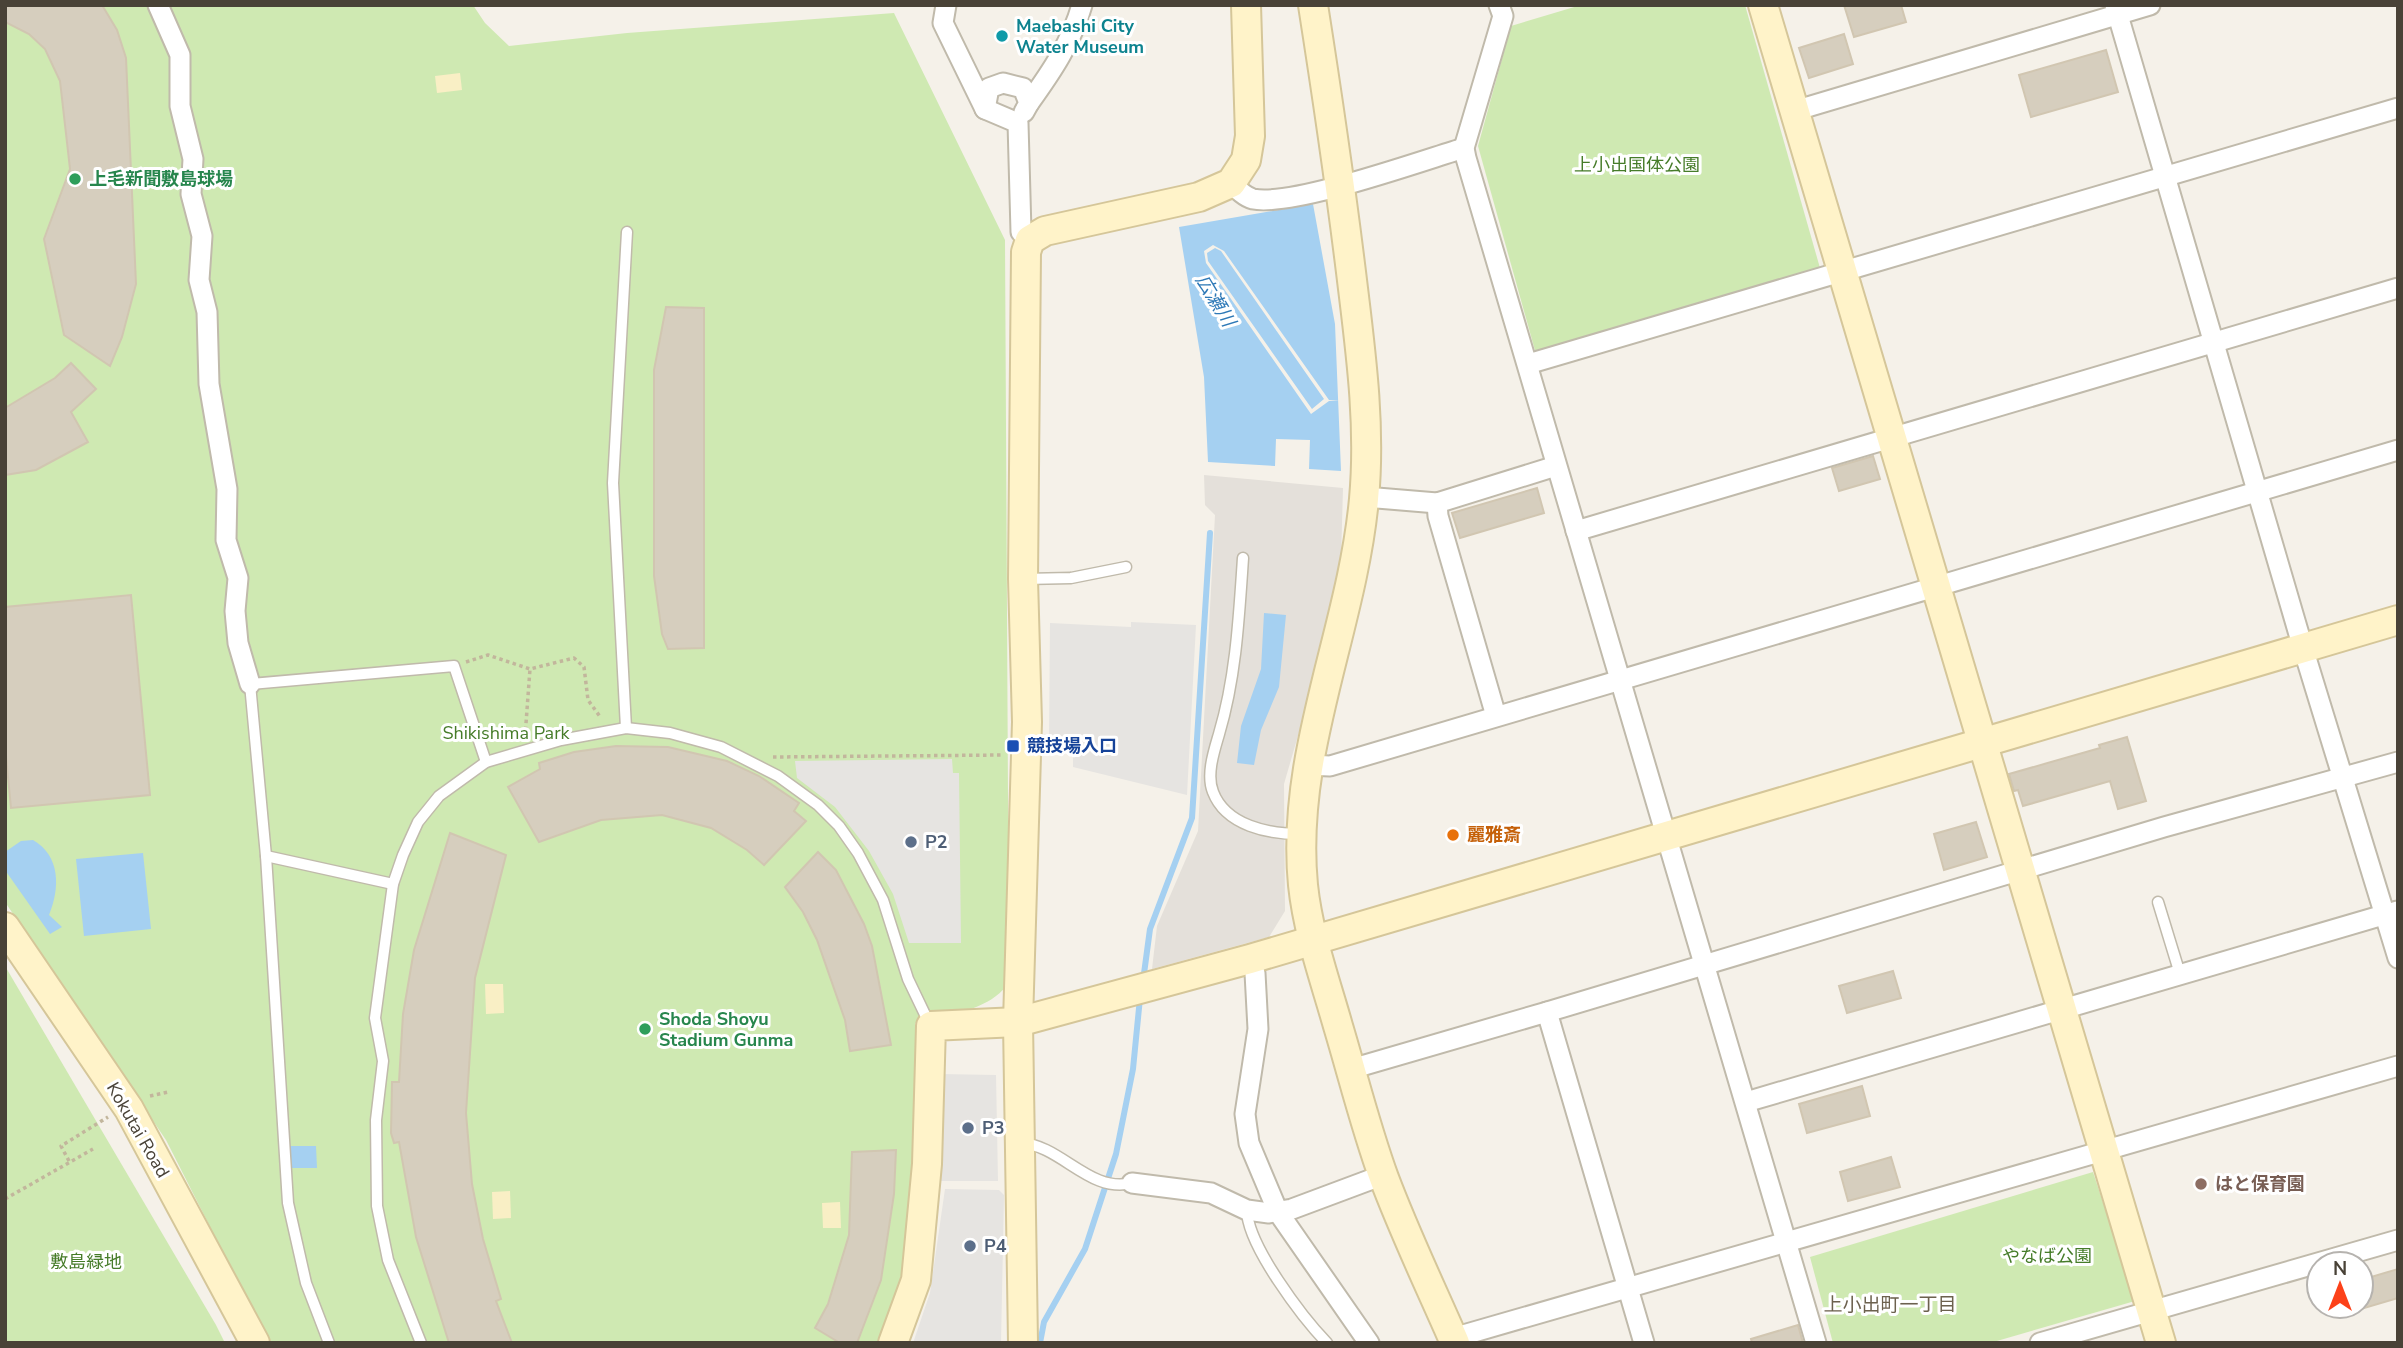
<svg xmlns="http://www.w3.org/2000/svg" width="2403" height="1348" viewBox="0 0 2403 1348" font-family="'Nunito Sans','Noto Sans JP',sans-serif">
  <rect width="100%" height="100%" fill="#f5f1e9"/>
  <!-- industrial -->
  <polygon fill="#e4e0da" points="1204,475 1343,488 1341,560 1326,639 1284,784 1285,911 1269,937 1152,969 1157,926 1198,831 1215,515 1205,505"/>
  <!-- green -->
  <g fill="#cfe9b2">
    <path d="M 5,5 L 473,5 L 485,23 L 509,46 L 627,33 L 894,13 L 1005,240 L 1009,982 C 991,1011 946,1015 915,1023 C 921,1136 919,1235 882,1343 L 269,1343 L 166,1140 L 5,902 Z"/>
    <polygon points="1581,5 1745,5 1820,268 1536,354 1478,146 1511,26"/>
    <polygon points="5,966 216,1325 225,1343 5,1343"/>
    <polygon points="2093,1172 2135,1301 1990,1343 1833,1343 1810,1257"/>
  </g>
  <!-- sand -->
  <g fill="#f9efc5">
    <polygon points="460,73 462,90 437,93 435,76"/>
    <polygon points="485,984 503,984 504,1013 486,1014"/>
    <polygon points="510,1191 511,1218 493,1219 492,1192"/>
    <polygon points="840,1202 841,1228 823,1228 822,1203"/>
  </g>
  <!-- parking -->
  <g fill="#e6e4e1">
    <polygon points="1131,622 1196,625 1187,795 1073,767 1073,740 1049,742 1050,623 1131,627"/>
    <polygon points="952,759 953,773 959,773 961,943 909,943 893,894 869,851 835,807 797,778 795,761"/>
    <polygon points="940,1074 996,1075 998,1181 937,1181"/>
    <polygon points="945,1189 999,1190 1004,1195 1001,1343 913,1343 930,1293"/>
  </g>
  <!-- water -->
  <g fill="#a5d0f1">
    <polygon points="1313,204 1335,324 1341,471 1309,469 1310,440 1276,439 1275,466 1208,462 1204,377 1179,227"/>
    <polygon points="1264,613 1286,615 1279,687 1261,730 1254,765 1237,763 1241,726 1261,669"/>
    <path d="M 33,840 C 61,856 60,889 49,915 L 62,927 L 50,934 L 5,870 L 5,852 L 21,841 Z"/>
    <polygon points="143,853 151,929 84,936 76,859"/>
    <polygon points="288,1146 316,1146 317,1168 290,1168"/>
  </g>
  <!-- pier -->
  <path fill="#f5f1e9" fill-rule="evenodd" d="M 1213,245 L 1224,251 L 1329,400 L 1340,401 L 1329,401 L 1311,414 L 1206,263 L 1204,251 ZM 1215,248 L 1221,251 L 1324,399 L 1312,409 L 1208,261 L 1207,253 Z"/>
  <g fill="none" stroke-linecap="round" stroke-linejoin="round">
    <!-- stream -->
    <g stroke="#a5d0f1" stroke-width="6">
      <polyline points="1143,981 1150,929 1192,818 1210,533"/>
      <polyline points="1040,1343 1044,1322 1085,1249 1116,1154 1133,1069 1140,998"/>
    </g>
  </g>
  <!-- building -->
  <g fill="#d6cebe" stroke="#d1c6b1" stroke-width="2">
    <polygon points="5,5 102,5 117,30 126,58 136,284 122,337 110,366 64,335 44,239 70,169 60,81 45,49 29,34 5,22"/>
    <polygon points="1844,5 1901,5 1906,22 1854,37"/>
    <polygon points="1844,34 1853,64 1809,78 1799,48"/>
    <polygon points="2106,50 2118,92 2031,117 2019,75"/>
    <polygon points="666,307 704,308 704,648 668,649 662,634 654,576 654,370"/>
    <polygon points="71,363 96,389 71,412 88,442 36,470 5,475 5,408 55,378"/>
    <polygon points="1873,456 1880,479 1839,491 1832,468"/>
    <polygon points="1537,488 1544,513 1460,538 1452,513"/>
    <polygon points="131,595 150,795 11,808 5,746 5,607"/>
    <polygon points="2127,737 2146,801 2118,809 2110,781 2023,806 2018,790 2014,791 2009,774 2100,748 2099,745"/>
    <polygon points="616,746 668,747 727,761 759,776 799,803 794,811 806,821 764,865 747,850 711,828 662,815 601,820 539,842 508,787 540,769 539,763 574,752"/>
    <polygon points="1976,822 1987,857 1944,870 1934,834"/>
    <polygon points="450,833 506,855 475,978 466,1113 472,1184 483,1239 501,1299 496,1301 512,1343 449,1343 416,1237 399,1142 394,1143 391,1133 392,1082 399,1082 403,1014 414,950"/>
    <polygon points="818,852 836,870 864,924 872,946 891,1045 850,1051 845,1020 817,940 803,912 785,887"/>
    <polygon points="1893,971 1901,998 1847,1013 1839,986"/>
    <polygon points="1862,1086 1870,1116 1807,1133 1799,1104"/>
    <polygon points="896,1150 894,1194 881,1280 857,1343 840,1343 815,1328 828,1304 849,1235 852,1152"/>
    <polygon points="1891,1157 1900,1187 1848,1201 1840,1172"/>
    <polygon points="2398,1269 2398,1298 2361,1309 2361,1280"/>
    <polygon points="1798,1325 1803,1343 1752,1343 1751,1339"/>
  </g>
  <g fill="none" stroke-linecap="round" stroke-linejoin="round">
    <!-- lane casing -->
    <g stroke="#c0baab" stroke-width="13">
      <g id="lane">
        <path d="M 1243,558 C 1239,617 1236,677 1219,734 C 1214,751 1206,775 1213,792 C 1226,826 1269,834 1300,834"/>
        <polyline points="1024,579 1071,578 1126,567"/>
        <polyline points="626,728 613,483 627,232"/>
        <polyline points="266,856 393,884"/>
        <polyline points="2158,902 2180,974"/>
        <path d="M 1021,1143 C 1061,1145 1090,1194 1132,1183"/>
        <path d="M 1247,1210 C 1247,1245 1303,1318 1327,1343"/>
        <polyline points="329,1343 306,1283 288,1203 266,856 250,684 454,666 486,762"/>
        <polyline points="421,1343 388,1260 377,1206 376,1120 383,1061 375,1018 393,884 403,855 418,822 439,796 486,762 561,740 626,728 670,733 721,747 778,776 818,805 839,826 858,853 883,900 908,979 930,1025"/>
      </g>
    </g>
    <!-- street casing -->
    <g stroke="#c0baab" stroke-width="23">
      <g id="street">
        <polyline points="158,5 180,55 180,106 193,159 191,194 202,236 199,280 207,312 209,384 227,489 226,540 238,578 235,611 238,643 250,684"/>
        <polyline points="946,5 943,23 985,109 1018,123 1021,232"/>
        <polyline points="1499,5 1503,16 1464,148 1466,158 1816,1343"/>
        <polyline points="2115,5 2303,648 2398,958"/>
        <path d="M 1029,103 C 1052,71 1071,43 1082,5"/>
        <polyline points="985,109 989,88 1003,83 1023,88 1029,103 1024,112"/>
        <polyline points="1794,111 2150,5"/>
        <path d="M 1231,183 C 1238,190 1245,197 1253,199 C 1292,207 1421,161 1464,148"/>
        <polyline points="1528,364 2398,108"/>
        <polyline points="1365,497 1437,503 1556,466"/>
        <polyline points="1437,503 1438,516 1496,716"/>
        <polyline points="1576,531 2398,288"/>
        <polyline points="1307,765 1330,766 2398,450"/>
        <polyline points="1255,973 1258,1029 1245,1114 1249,1143 1278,1212 1369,1343"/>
        <polyline points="1547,1012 2164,827 2398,762"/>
        <polyline points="1351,1069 1547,1012 1644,1343"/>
        <polyline points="1746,1102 2397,911"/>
        <polyline points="1132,1183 1211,1193 1247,1210 1269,1213 1292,1209 1383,1175"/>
        <polyline points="1453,1338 2398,1066"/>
        <polyline points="2040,1343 2398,1240"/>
      </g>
    </g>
    <!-- secondary casing -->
    <g stroke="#d5c699" stroke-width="32">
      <g id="secondary">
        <path d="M 1313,5 C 1327,94 1340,183 1351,272 C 1360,347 1371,422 1364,499 C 1352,630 1290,752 1303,885 C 1308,933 1325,980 1338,1026 C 1353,1076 1366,1129 1384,1178 C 1405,1234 1431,1288 1455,1343"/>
        <polyline points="1763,5 2161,1343"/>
        <polyline points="5,927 129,1109 255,1343"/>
        <polyline points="893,1343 916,1280 927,1164 931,1026 1018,1022 1250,959 2398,620"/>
        <polyline points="1023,1343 1018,1022 1027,722 1023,579 1026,252 1030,240 1045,231 1199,197 1231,183 1246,160 1250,136 1246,5"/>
      </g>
    </g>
    <!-- path -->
    <g stroke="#c2b69c" stroke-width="3.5" stroke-dasharray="3.5 3.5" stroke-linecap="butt">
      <polyline points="466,662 488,655 530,669 574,658 584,667 588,700 601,718"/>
      <polyline points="525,737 530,669"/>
      <polyline points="773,757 1003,755"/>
      <polyline points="150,1096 168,1092"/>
      <polyline points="69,1161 61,1146 108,1117"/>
      <polyline points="5,1199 93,1149"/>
    </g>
    <!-- lane -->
    <use href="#lane" stroke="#fff" stroke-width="10"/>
    <!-- street -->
    <use href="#street" stroke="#fff" stroke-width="19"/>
    <!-- secondary -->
    <use href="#secondary" stroke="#fff3c9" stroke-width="28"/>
  </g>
  <!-- markers -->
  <circle fill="#0f9aa8" stroke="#fff" stroke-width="2.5" cx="1002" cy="36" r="7"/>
  <g fill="#2e9e5b" stroke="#fff" stroke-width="2.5">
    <circle cx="75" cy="179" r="7"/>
    <circle cx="645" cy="1029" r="7"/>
  </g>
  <rect fill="#1a4fb4" stroke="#fff" stroke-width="2.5" x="1006" y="739" width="14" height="14" rx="3.5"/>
  <circle fill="#e8710a" stroke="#fff" stroke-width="2.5" cx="1453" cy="835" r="7"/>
  <g fill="#5c6f8a" stroke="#fff" stroke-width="2.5">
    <circle cx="911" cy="842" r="7"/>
    <circle cx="968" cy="1128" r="7"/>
    <circle cx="970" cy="1246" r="7"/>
  </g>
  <circle fill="#8d6e63" stroke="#fff" stroke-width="2.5" cx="2201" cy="1184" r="7"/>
  <g text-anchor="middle" stroke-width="6" stroke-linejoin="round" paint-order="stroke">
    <!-- culture labels -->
    <g font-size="18" font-weight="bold" fill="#0d838f" stroke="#fff" text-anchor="start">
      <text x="1016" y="32">Maebashi City<tspan x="1016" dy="21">Water Museum</tspan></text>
    </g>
    <!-- park labels -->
    <g font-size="18" fill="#467c29" stroke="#fff">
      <text x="1637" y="171">上小出国体公園</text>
      <text x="506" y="739">Shikishima Park</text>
      <text x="2047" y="1262">やなば公園</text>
      <text x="86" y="1268">敷島緑地</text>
    </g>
    <!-- leisure labels -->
    <g font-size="18" font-weight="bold" fill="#27864d" stroke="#fff" text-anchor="start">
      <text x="89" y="185">上毛新聞敷島球場</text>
      <text x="659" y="1025">Shoda Shoyu<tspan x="659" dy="21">Stadium Gunma</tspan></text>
    </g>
    <!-- transit labels -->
    <g font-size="18" font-weight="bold" fill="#164399" stroke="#fff" text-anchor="start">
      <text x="1027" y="752">競技場入口</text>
    </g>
    <!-- food labels -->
    <g font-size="18" font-weight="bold" fill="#c56008" stroke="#fff" text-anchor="start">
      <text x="1467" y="841">麗雅斎</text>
    </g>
    <!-- service labels -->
    <g font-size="18" font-weight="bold" fill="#4e5e75" stroke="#fff" text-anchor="start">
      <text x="925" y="848">P2</text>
      <text x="982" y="1134">P3</text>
      <text x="984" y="1252">P4</text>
    </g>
    <!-- street labels -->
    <g font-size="18" fill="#494237" stroke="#fff">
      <text transform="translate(138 1130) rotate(60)" y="6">Kokutai Road</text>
    </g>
    <!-- education labels -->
    <g font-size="18" font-weight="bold" fill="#785e54" stroke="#fff" text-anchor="start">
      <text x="2215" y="1190">はと保育園</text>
    </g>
    <!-- water labels -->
    <g font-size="19" font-style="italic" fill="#2e79b7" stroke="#fff">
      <text transform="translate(1216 300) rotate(59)" y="7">広瀬川</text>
    </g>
    <!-- neighbourhood labels -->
    <g font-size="19" fill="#6c614e" stroke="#fff">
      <text x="1890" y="1311">上小出町一丁目</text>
    </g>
  </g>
  <!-- border -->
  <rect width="2403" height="1348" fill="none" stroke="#494237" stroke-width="14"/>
  <!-- north arrow -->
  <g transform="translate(2340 1285)"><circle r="33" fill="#ffffff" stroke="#b6b3af" stroke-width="2"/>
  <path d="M0-5L12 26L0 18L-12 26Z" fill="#fc4119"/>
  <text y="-10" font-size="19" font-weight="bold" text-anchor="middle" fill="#494237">N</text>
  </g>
</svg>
